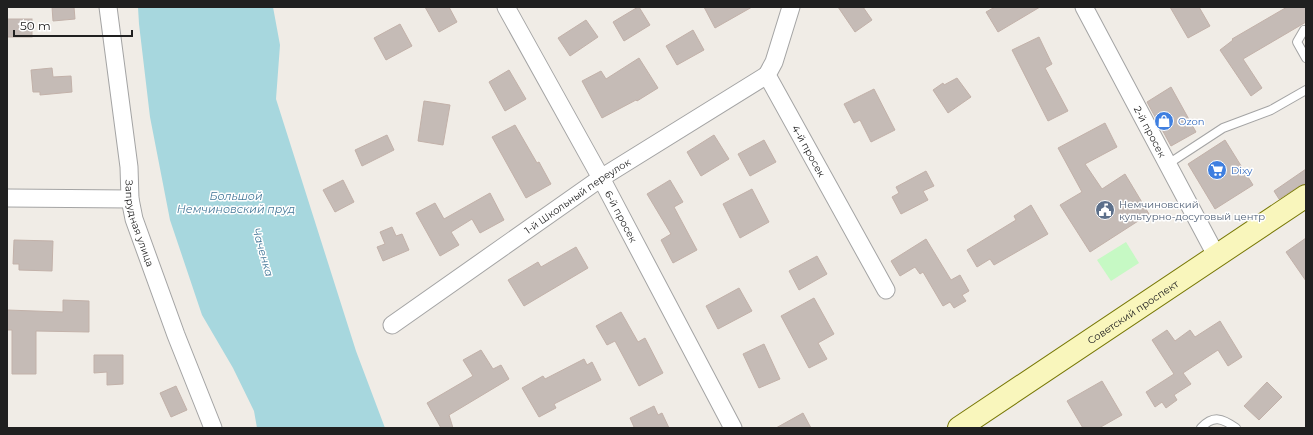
<svg xmlns="http://www.w3.org/2000/svg" width="1313" height="435" viewBox="0 0 1313 435" font-family="Montserrat,sans-serif">
  <rect width="100%" height="100%" fill="#f0ece6"/>
  <!-- park -->
  <polygon fill="#c6f9c4" points="1126,242 1139,263 1111,281 1097,260"/>
  <!-- water -->
  <polygon fill="#a7d7de" points="138,7 273,7 280,45 276,99 356,351 385,428 257,428 254,411 233,368 202,315 170,220 150,117 139,24"/>
  <!-- building -->
  <g fill="#c5bbb6" stroke="#c2b1a9">
    <polygon points="52,7 74,7 75,19 53,21"/>
    <polygon points="425,7 449,7 457,22 439,32"/>
    <polygon points="638,7 639,7 650,25 624,41 613,22"/>
    <polygon points="704,7 752,7 715,28"/>
    <polygon points="838,7 863,7 872,20 855,32"/>
    <polygon points="995,7 1040,7 998,32 986,12"/>
    <polygon points="1170,7 1199,7 1210,26 1188,38"/>
    <polygon points="1287,7 1306,7 1306,22 1243,59 1262,88 1251,96 1220,50 1233,40 1232,39"/>
    <rect x="7" y="19" width="25" height="18"/>
    <polygon points="586,20 598,37 570,56 558,38"/>
    <polygon points="400,24 412,46 386,60 374,38"/>
    <polygon points="693,30 704,50 677,65 666,46"/>
    <polygon points="1039,37 1052,64 1045,68 1068,111 1048,121 1012,50"/>
    <polygon points="639,58 658,88 637,101 636,100 602,118 582,81 601,71 606,79"/>
    <polygon points="52,68 53,77 71,76 72,92 40,95 40,92 33,92 31,70"/>
    <polygon points="509,70 526,99 505,111 489,82"/>
    <polygon points="957,78 971,97 948,113 933,90 943,83 944,85"/>
    <polygon points="1171,87 1196,132 1171,146 1147,102"/>
    <polygon points="874,89 895,130 871,142 860,120 854,123 844,104"/>
    <polygon points="424,101 450,105 443,145 418,141"/>
    <polygon points="1105,123 1117,147 1085,164 1102,189 1125,174 1149,214 1090,252 1060,205 1082,192 1058,148"/>
    <polygon points="515,125 537,163 539,162 551,184 526,198 492,137"/>
    <polygon points="387,135 394,150 362,166 355,150"/>
    <polygon points="714,135 729,159 701,176 687,152"/>
    <polygon points="764,140 776,162 750,176 738,154"/>
    <polygon points="1225,140 1253,185 1215,209 1188,164"/>
    <polygon points="1306,169 1306,184 1299,186 1279,199 1274,191"/>
    <polygon points="926,171 934,186 923,191 928,200 901,214 892,197 899,193 896,187"/>
    <polygon points="343,180 354,202 335,212 323,190"/>
    <polygon points="670,180 683,202 674,207 697,250 673,263 661,240 671,234 647,194"/>
    <polygon points="752,189 769,222 740,238 723,204"/>
    <polygon points="490,193 504,220 480,233 472,219 451,232 459,245 440,256 416,213 435,203 444,219"/>
    <polygon points="1031,205 1048,234 994,265 990,259 977,267 967,250 1016,220 1014,216"/>
    <polygon points="392,227 396,236 402,234 409,250 383,261 377,247 385,244 380,232"/>
    <polygon points="1306,238 1306,281 1286,252"/>
    <polygon points="926,239 951,280 960,275 969,291 962,295 966,301 954,308 950,302 943,306 923,272 920,274 915,267 900,276 891,261"/>
    <polygon points="14,240 53,241 52,271 19,270 19,264 13,264"/>
    <polygon points="576,247 588,268 524,306 508,280 538,262 541,267"/>
    <polygon points="817,256 827,274 799,290 789,271"/>
    <polygon points="739,288 752,311 718,329 706,306"/>
    <polygon points="814,298 834,334 818,343 827,359 809,368 781,316"/>
    <polygon points="63,300 89,301 89,332 36,331 36,374 12,374 12,330 7,330 7,310 63,312"/>
    <polygon points="621,312 638,342 645,338 663,373 639,386 615,341 607,345 596,326"/>
    <polygon points="1220,321 1242,357 1228,366 1218,350 1183,373 1191,384 1174,395 1177,400 1166,408 1162,402 1155,407 1146,392 1174,374 1152,340 1167,330 1175,341 1190,330 1195,337"/>
    <polygon points="764,344 780,379 759,388 743,354"/>
    <polygon points="481,350 493,369 501,365 509,379 449,415 453,428 441,428 427,403 473,376 463,360"/>
    <polygon points="94,355 123,355 123,384 107,385 107,372 94,373"/>
    <polygon points="584,359 587,365 592,362 601,380 554,404 556,408 539,417 522,388 543,376 545,379"/>
    <polygon points="1102,381 1122,415 1099,428 1083,428 1067,401"/>
    <polygon points="1267,382 1282,397 1259,420 1244,406"/>
    <polygon points="176,386 187,410 171,417 160,393"/>
    <polygon points="654,406 658,415 662,413 669,428 633,428 634,427 630,418"/>
    <polygon points="803,413 811,428 776,428"/>
  </g>
  <g fill="none" stroke-linecap="round" stroke-linejoin="round">
    <!-- lane casing -->
    <g stroke="#a4a4a4" stroke-width="10">
      <g id="lane">
        <polyline points="1304,30 1297,42 1306,58"/>
        <polyline points="1168,164 1223,128 1271,110 1306,90"/>
        <path d="M 1201,428 C 1213,415 1222,418 1236,428"/>
      </g>
    </g>
    <!-- street casing -->
    <g stroke="#a4a4a4" stroke-width="19">
      <g id="street">
        <path id="s1" d="M 108,7 L 129,167 L 130,199 L 134,219 L 176,335 L 213,428"/>
        <path id="s2" d="M 506,7 L 601,178 L 733,428"/>
        <path id="s3" d="M 791,7 L 774,62 L 767,75 L 886,290"/>
        <path id="s4" d="M 1084,7 L 1217,257"/>
        <polyline points="7,198 130,199"/>
        <path id="s5" d="M 392,325 L 601,178 L 767,75"/>
      </g>
    </g>
    <!-- secondary casing -->
    <g stroke="#787806" stroke-width="24">
      <g id="secondary">
        <path id="s6" d="M 959,428 L 1306,196"/>
      </g>
    </g>
    <!-- lane -->
    <use href="#lane" stroke="#fff" stroke-width="8"/>
    <!-- street -->
    <use href="#street" stroke="#fff" stroke-width="17"/>
    <!-- secondary -->
    <use href="#secondary" stroke="#f9f6bc" stroke-width="22"/>
  </g>
  <!-- icons -->
  <defs>
    <g id="shop-disc" transform="scale(1)"><circle r="9.5" fill="#3f7fe0" stroke="#fff"/><path d="M-5-2.5h2.3a2.7 3.5 0 0 1 5.4 0H5L5.5 6h-11ZM-1.5-2.5h3a1.5 2.3 0 0 0-3 0Z" fill="#fff"/></g>
    <g id="supermarket-disc" transform="scale(1)"><circle r="9.5" fill="#3f7fe0" stroke="#fff"/><path d="M-6-5.5h2.5l.6 2H6L4.5 2H-2.5L-4.4-4H-6ZM-1.5 3.2a1.3 1.3 0 1 0 .1 0ZM3 3.2a1.3 1.3 0 1 0 .1 0Z" fill="#fff"/></g>
    <g id="civic-disc" transform="scale(1)"><circle r="9.5" fill="#5c6f8a" stroke="#fff"/><path d="M-.6-6.5H3V-4.5H.6V-3L4-1V1h2V6H-6V1h2V-1L-.6-3ZM-1.2 2.5V6h2.4V2.5Z" fill="#fff"/></g>
  </defs>
  <g fill-rule="evenodd">
    <use href="#shop-disc" x="1164" y="121"/>
    <use href="#supermarket-disc" x="1217" y="170"/>
    <use href="#civic-disc" x="1105" y="210"/>
  </g>
  <g text-anchor="middle" stroke-width="3" stroke-linejoin="round" paint-order="stroke">
    <!-- shop labels -->
    <g font-size="10" fill="#366cbe" stroke="#fff" text-anchor="start">
      <text x="1178" y="125">Ozon</text>
      <text x="1231" y="174">Dixy</text>
    </g>
    <!-- street labels -->
    <g font-size="10" fill="#202020" stroke="#fff">
      <text dy="4" stroke="none"><textPath href="#s4" startOffset="141">2-й просек</textPath></text>
      <text dy="4" stroke="none"><textPath href="#s3" startOffset="159">4-й просек</textPath></text>
      <text dy="4" stroke="none"><textPath href="#s5" startOffset="226">1-й Школьный переулок</textPath></text>
      <text dy="4" stroke="none"><textPath href="#s2" startOffset="239">6-й просек</textPath></text>
      <text dy="4" stroke="none"><textPath href="#s1" startOffset="219">Запрудная улица</textPath></text>
      <text dy="4" stroke="none"><textPath href="#s6" startOffset="209">Советский проспект</textPath></text>
    </g>
    <!-- service labels -->
    <g font-size="10" fill="#4e5e75" stroke="#fff" text-anchor="start">
      <text x="1119" y="208">Немчиновский<tspan x="1119" dy="12">культурно-досуговый центр</tspan></text>
    </g>
    <!-- water labels -->
    <g font-size="11" font-style="italic" fill="#437798" stroke="#fff">
      <text x="236" y="200">Большой<tspan x="236" dy="13">Немчиновский пруд</tspan></text>
      <text transform="translate(263 252) rotate(74)" y="4">Чаченка</text>
    </g>
  </g>
  <!-- border -->
  <rect width="1313" height="435" fill="none" stroke="#202020" stroke-width="16"/>
  <!-- scale -->
  <path d="M14 30v6h118v-6" fill="none" stroke="#202020" stroke-width="2"/>
  <text x="20" y="30" font-size="12" fill="#202020" stroke="#ffffff" stroke-width="3" paint-order="stroke">50 m</text>
</svg>
